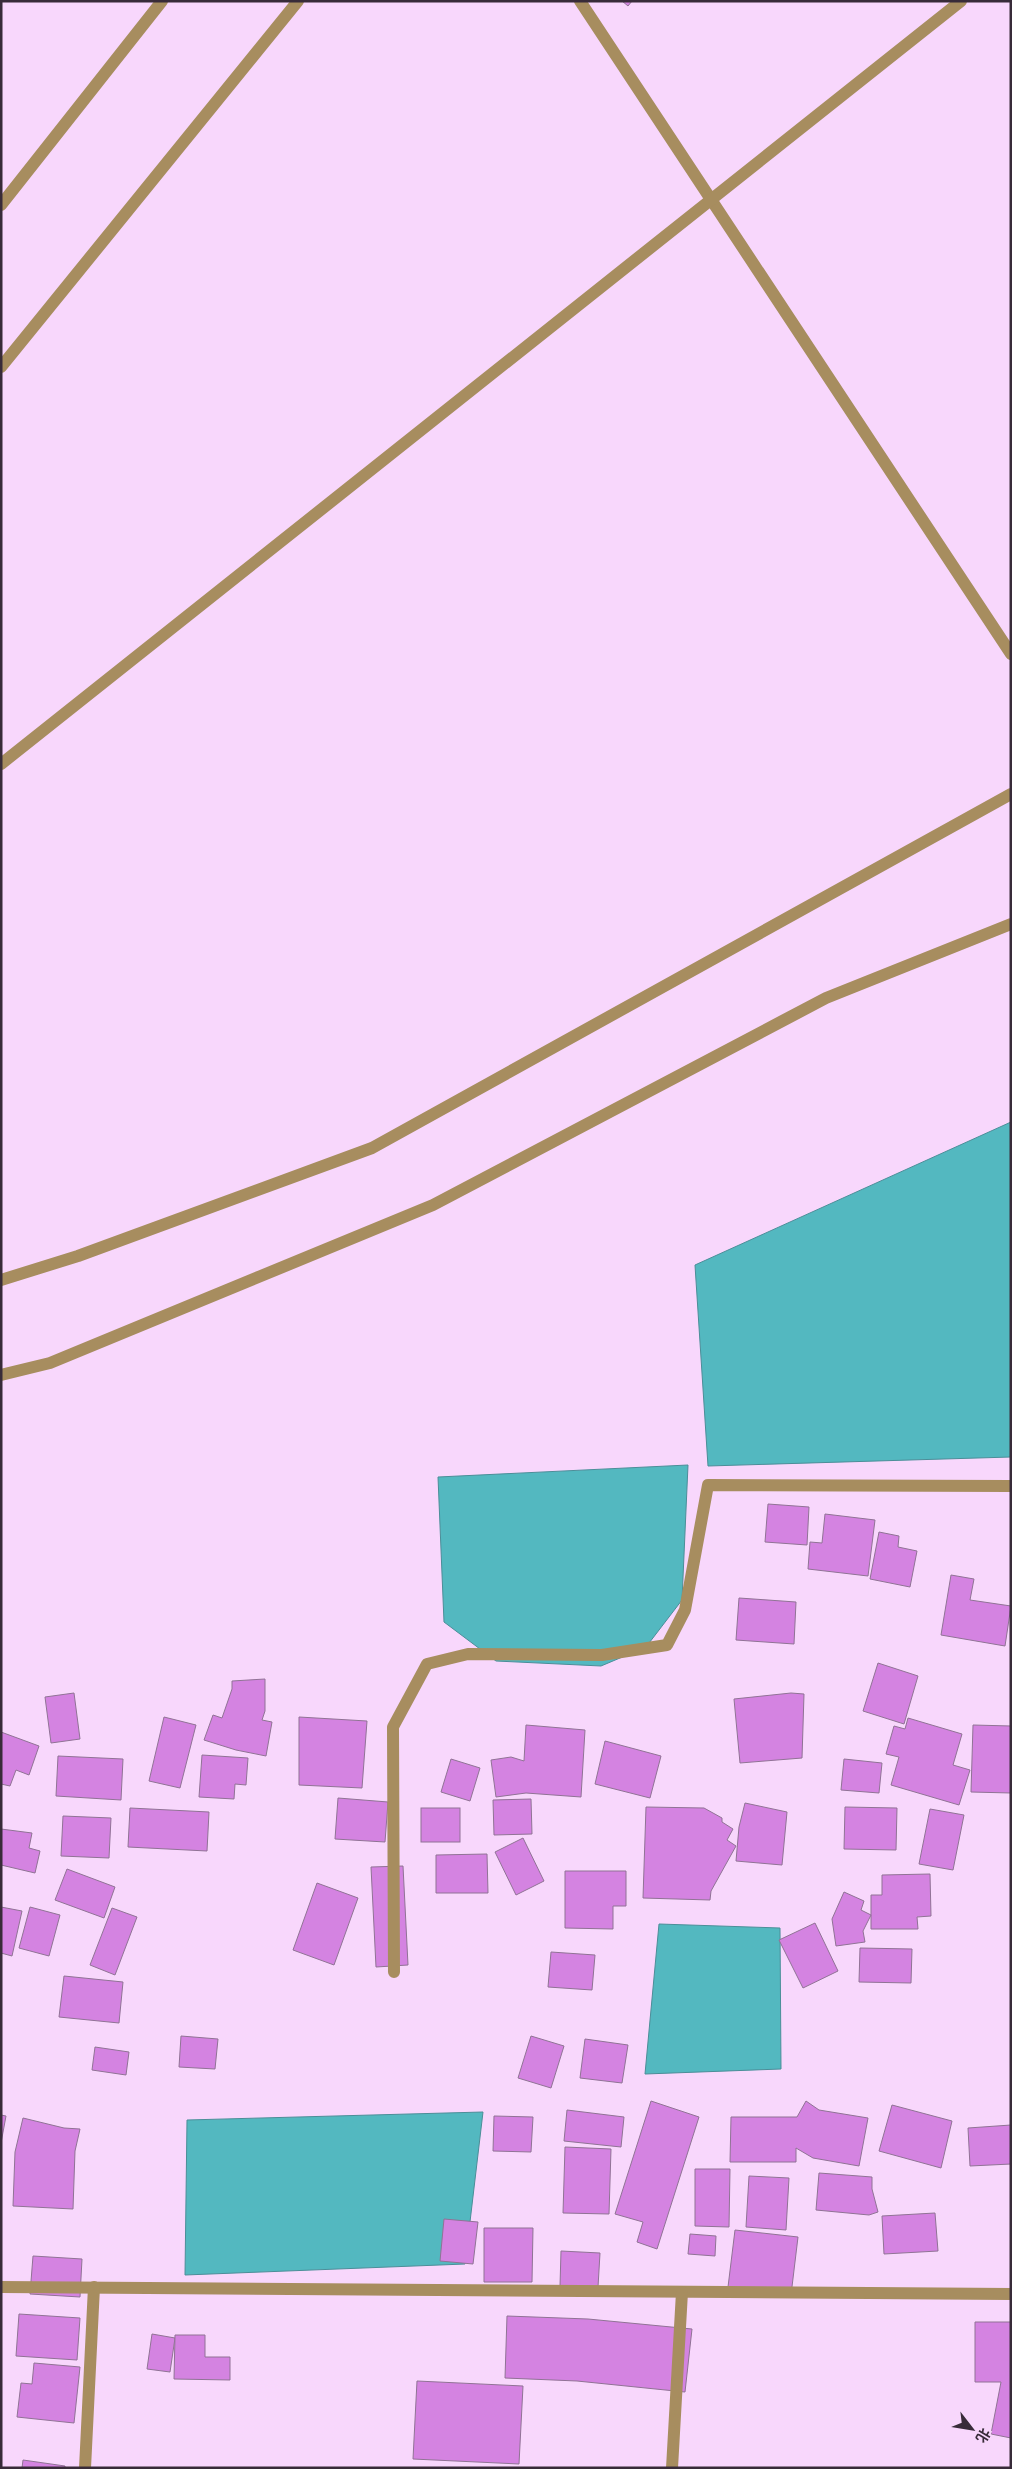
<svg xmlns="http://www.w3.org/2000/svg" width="1012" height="2469" viewBox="0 0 1012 2469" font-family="Ubuntu,'Noto Sans SC',sans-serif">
  <rect width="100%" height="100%" fill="#f8d7fc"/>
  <!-- water -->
  <g fill="#53b8c0" stroke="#4b8e98">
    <polygon points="1011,1122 1011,1457 708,1466 695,1265"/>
    <polygon points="688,1465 682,1600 646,1647 601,1666 496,1661 444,1622 438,1477"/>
    <polygon points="659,1924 780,1928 781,2069 645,2074"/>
    <polygon points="483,2112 465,2264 185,2275 187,2120"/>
  </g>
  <!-- building -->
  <g fill="#d483e1" stroke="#907395">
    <polygon points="622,1 632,1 628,6"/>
    <polygon points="768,1504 809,1507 807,1545 765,1542"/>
    <polygon points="825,1514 875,1520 868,1576 808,1569 810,1542 822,1543"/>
    <polygon points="879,1532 899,1536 898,1547 917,1551 910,1587 870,1579"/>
    <polygon points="951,1575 974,1579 970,1600 1011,1606 1005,1646 941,1635"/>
    <polygon points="739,1598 796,1602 794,1644 736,1640"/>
    <polygon points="878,1663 918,1676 904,1724 863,1711"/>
    <polygon points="265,1679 265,1711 262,1720 272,1722 266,1756 236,1750 204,1740 213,1715 222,1718 232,1689 232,1681"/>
    <polygon points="74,1693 80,1739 51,1743 45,1697"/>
    <polygon points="791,1693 804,1694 802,1758 740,1763 734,1699"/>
    <polygon points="164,1717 196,1725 180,1788 149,1781"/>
    <polygon points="299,1717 367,1721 362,1788 299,1785"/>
    <polygon points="908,1718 962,1734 953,1765 970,1770 959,1805 891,1785 899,1757 886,1754 894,1726 905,1729"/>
    <polygon points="526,1725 585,1730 581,1797 526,1793 496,1797 491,1760 511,1757 524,1761"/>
    <polygon points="973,1725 1011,1726 1011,1793 971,1792"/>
    <polygon points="1,1732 39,1746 29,1775 16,1770 10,1786 1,1784"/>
    <polygon points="605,1741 661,1756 650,1798 595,1784"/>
    <polygon points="202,1755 248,1758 246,1785 235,1784 234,1799 199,1797"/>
    <polygon points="58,1756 123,1759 121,1800 56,1796"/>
    <polygon points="451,1759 480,1768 470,1801 441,1792"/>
    <polygon points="844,1759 882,1763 879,1793 841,1790"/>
    <polygon points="338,1798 388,1802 385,1842 335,1839"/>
    <polygon points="531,1799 532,1834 494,1835 493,1800"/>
    <polygon points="745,1803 787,1812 782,1865 736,1861 739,1827"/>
    <polygon points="646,1807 704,1808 722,1818 722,1822 733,1829 727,1840 736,1846 711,1891 710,1900 643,1898"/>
    <polygon points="845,1807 897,1808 896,1850 844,1849"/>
    <polygon points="130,1808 209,1812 207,1851 128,1847"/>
    <rect x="421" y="1808" width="39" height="34"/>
    <polygon points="930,1809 964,1815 953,1870 919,1864"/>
    <polygon points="63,1816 111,1818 109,1858 61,1856"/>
    <polygon points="1,1829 32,1833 29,1848 40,1851 35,1873 1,1865"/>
    <polygon points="523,1838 544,1881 516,1895 495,1852"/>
    <polygon points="487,1854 488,1893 436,1893 436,1855"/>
    <polygon points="403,1866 408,1965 376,1967 371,1867"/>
    <polygon points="67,1869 115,1887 104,1918 55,1900"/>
    <polygon points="565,1871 626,1871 626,1906 613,1906 613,1929 565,1928"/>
    <polygon points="930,1874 931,1916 917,1917 918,1929 871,1929 871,1895 882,1895 882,1875"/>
    <polygon points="317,1883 358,1898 334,1965 293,1950"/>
    <polygon points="844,1892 864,1901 861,1910 871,1915 863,1931 865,1942 836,1946 832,1919"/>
    <polygon points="1,1907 22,1911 12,1956 1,1953"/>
    <polygon points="30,1907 60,1915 49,1956 19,1948"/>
    <polygon points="112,1908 137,1917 115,1975 90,1965"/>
    <polygon points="815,1923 838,1971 803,1988 779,1940"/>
    <polygon points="860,1948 912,1949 911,1983 859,1982"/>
    <polygon points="551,1952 595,1955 592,1990 548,1987"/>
    <polygon points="64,1976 123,1982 119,2023 59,2017"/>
    <polygon points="181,2036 218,2039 215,2069 179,2067"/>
    <polygon points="531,2036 564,2046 551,2088 518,2078"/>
    <polygon points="585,2039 628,2045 622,2083 580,2078"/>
    <polygon points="95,2047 129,2052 126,2075 92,2070"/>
    <polygon points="651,2101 699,2117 657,2249 637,2242 643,2222 615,2214"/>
    <polygon points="806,2101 819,2110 868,2118 859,2166 813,2158 796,2148 796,2162 730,2162 731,2117 797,2117"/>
    <polygon points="892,2105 952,2121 941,2168 879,2151"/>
    <polygon points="567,2110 624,2117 621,2147 564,2141"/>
    <polygon points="1,2115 6,2116 1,2143"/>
    <polygon points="494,2116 533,2117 531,2152 493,2151"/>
    <polygon points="23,2118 64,2128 80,2129 75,2151 73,2209 13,2206 15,2152"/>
    <polygon points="1011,2125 1011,2164 970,2166 968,2128"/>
    <polygon points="565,2147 611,2149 609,2214 563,2213"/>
    <polygon points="695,2169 730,2169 729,2227 695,2226"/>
    <polygon points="819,2173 872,2177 872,2189 878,2212 869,2215 816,2210"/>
    <polygon points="749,2176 789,2178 786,2230 746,2227"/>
    <polygon points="935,2213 938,2251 884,2254 882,2216"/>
    <polygon points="444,2219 478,2222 473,2264 440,2261"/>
    <polygon points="484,2228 533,2228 532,2282 484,2282"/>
    <polygon points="735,2230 798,2237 791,2295 728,2287"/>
    <polygon points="690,2234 716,2236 715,2256 688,2254"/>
    <polygon points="561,2251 600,2253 598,2287 560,2286"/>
    <polygon points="33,2256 82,2259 80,2297 30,2294"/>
    <polygon points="19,2314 80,2318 77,2360 16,2356"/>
    <polygon points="507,2316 588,2319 692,2329 685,2392 577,2381 505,2378"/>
    <polygon points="975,2322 1011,2322 1011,2438 991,2434 1001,2382 975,2382"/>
    <polygon points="152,2334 175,2338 170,2372 147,2369"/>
    <polygon points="175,2335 205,2335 205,2357 230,2357 230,2380 174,2379"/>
    <polygon points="34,2363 80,2367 74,2423 17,2417 21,2383 32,2384"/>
    <polygon points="417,2381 523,2386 519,2464 413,2459"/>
    <polygon points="23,2460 65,2466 65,2468 22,2468"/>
  </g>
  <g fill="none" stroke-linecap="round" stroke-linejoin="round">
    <!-- minor -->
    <g stroke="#a78d5f" stroke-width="12">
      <polyline points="580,1 1011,654"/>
      <polyline points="1,205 162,1"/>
      <polyline points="1,367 298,1"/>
      <polyline points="1,764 961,1"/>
      <polyline points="1,1280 78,1256 372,1148 1011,794"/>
      <polyline points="1,1375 50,1363 433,1205 826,998 1011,924"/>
      <polyline points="394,1972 393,1727 427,1664 468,1654 602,1655 667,1645 685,1610 708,1485 1011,1486"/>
      <polyline points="1,2287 1011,2294"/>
      <polyline points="85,2468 94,2287"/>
      <polyline points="672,2468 682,2292"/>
    </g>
  </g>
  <!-- border -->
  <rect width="1012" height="2469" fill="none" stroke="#382b39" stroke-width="5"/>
  <!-- north arrow -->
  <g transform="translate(972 2429) rotate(121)" stroke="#f8d7fc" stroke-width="4" paint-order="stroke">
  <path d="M0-4L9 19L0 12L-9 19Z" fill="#382b39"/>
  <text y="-8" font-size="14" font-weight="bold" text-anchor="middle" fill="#382b39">北</text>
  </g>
</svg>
